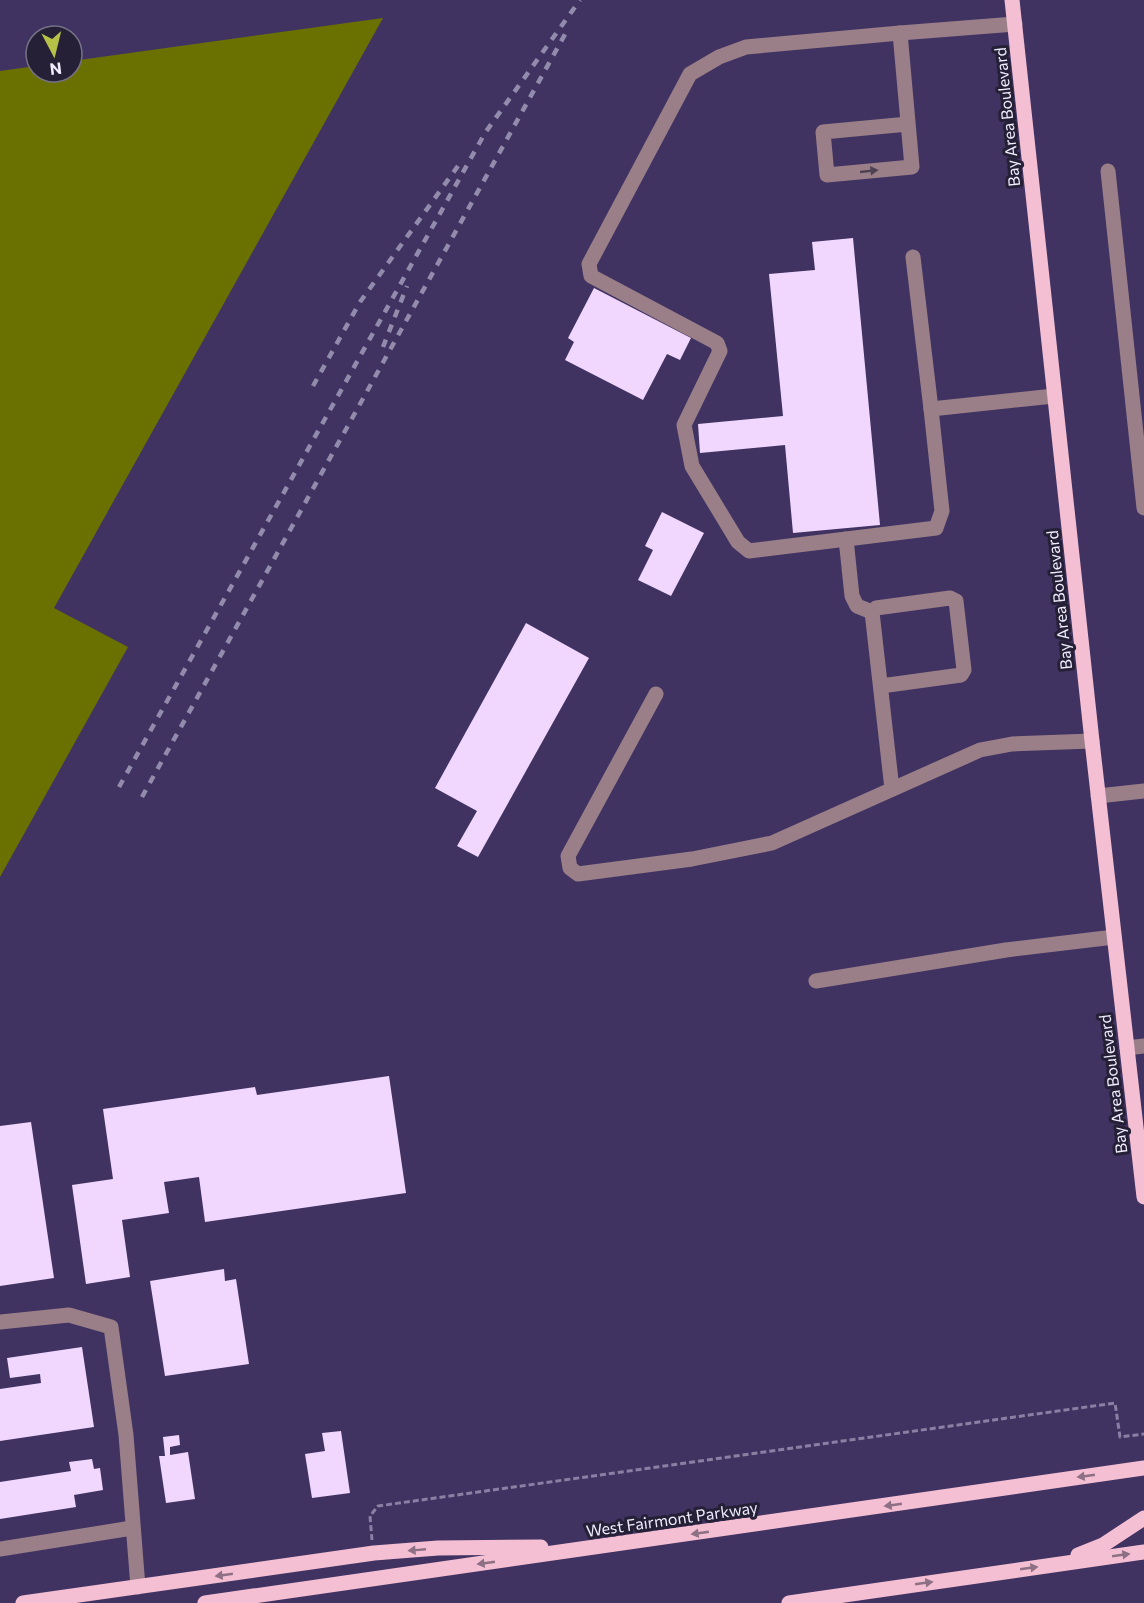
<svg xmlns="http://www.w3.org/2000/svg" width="1144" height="1603" viewBox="0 0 1144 1603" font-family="Commissioner,sans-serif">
  <rect width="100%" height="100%" fill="#403362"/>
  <!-- forest -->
  <polygon fill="#6a7100" points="383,18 54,608 128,647 0,877 0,71 36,66 36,72 72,72 72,61"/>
  <!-- building -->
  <g fill="#f1d7fe">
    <polygon points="853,238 880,525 793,533 785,445 700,453 698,424 783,416 769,274 815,270 812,242"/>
    <polygon points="594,288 691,338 680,360 667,354 643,400 565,360 574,342 568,338"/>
    <polygon points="662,512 704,533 671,596 638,580 653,550 645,546"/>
    <polygon points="526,623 589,658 478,857 457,846 477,811 435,788"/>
    <polygon points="389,1076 406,1193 205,1222 199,1177 164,1182 169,1213 122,1220 130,1277 86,1284 72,1185 113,1179 103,1109 255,1087 257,1095"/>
    <polygon points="31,1122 54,1278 0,1286 0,1126"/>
    <polygon points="224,1269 225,1281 236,1279 249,1364 165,1376 150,1281"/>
    <polygon points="82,1347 94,1427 0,1441 0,1389 41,1383 40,1374 10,1378 7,1358"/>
    <polygon points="341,1431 350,1493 312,1498 305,1454 325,1451 322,1433"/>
    <polygon points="179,1435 180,1445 170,1447 170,1455 188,1452 195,1499 166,1503 159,1456 165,1456 163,1437"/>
    <polygon points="92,1459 94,1469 100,1468 103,1490 74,1495 76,1507 0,1519 0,1482 71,1471 69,1462"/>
  </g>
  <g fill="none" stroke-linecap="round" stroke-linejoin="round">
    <!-- path -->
    <polyline stroke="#8980a3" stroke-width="3" stroke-dasharray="6 3" stroke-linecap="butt" points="372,1540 370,1516 378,1506 1115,1403 1120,1437 1144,1434"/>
    <!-- minor -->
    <g stroke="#9a7f88" stroke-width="15">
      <polyline points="900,33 746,47 719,57 690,74 589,264 591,276 717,343 720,351 684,425 692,466 738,542 749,551 936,528 942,511 931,409 1054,396"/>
      <polyline points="908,124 823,132 827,175 912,167 900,33 1015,24"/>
      <polyline points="1108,171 1144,508"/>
      <polyline points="913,257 931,409"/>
      <polyline points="846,539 852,596 857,606 872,612"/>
      <polyline points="881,686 961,675 964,670 956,601 950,598 876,608 872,612 892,789"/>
      <polyline points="656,694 568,856 570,868 578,874 692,859 772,843 980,750 1012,744 1092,741"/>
      <polyline points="1098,796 1144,791"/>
      <polyline points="816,981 1006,950 1114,937"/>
      <polyline points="1127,1048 1144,1046"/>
      <polyline points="0,1322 69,1315 111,1327 126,1435 138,1587"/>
      <polyline points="0,1549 132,1528"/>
    </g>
    <!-- major -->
    <g stroke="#f5bfd3" stroke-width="15">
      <polyline points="1012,0 1092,741 1144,1197"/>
      <polyline points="1078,1555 1103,1545 1144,1518"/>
      <polyline points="23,1603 374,1553 438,1548 541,1547"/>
      <polyline points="205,1603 1144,1468"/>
      <polyline points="789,1603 1144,1552"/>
    </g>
    <!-- rail -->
    <g stroke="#938bac" stroke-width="4.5" stroke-dasharray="8 8" stroke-linecap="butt">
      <polyline points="383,347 407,286"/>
      <polyline points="313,386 360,302 458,166"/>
      <polyline points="119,787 485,133 580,0"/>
      <polyline points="142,797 568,29"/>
    </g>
  </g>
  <!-- one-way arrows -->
  <defs><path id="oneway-solid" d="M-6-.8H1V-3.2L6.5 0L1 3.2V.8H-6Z" transform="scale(1.5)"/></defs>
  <use fill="#4e4152" href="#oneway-solid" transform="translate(869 171) rotate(-6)"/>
  <g fill="#8d7084">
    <use href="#oneway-solid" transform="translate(1086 1476) rotate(172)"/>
    <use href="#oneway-solid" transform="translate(893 1505) rotate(172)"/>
    <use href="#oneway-solid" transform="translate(700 1533) rotate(172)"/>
    <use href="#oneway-solid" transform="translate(417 1550) rotate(175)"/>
    <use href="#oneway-solid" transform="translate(1121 1555) rotate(-8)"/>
    <use href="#oneway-solid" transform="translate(486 1563) rotate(172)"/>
    <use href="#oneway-solid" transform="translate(1029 1568) rotate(-8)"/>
    <use href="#oneway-solid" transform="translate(224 1575) rotate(172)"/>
    <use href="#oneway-solid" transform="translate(924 1583) rotate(-8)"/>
  </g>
  <g text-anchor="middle" stroke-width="6" stroke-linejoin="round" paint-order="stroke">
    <!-- street labels -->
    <g font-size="16" fill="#f0edff" stroke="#252035">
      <text transform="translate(1007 117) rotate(-96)" y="6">Bay Area Boulevard</text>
      <text transform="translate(1059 600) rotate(-96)" y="6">Bay Area Boulevard</text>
      <text transform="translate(1113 1084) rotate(-97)" y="6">Bay Area Boulevard</text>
      <text transform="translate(672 1519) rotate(-8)" y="6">West Fairmont Parkway</text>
    </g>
  </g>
  <!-- north arrow -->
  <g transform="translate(54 54) rotate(173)"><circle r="28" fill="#252035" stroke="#767286" stroke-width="1.5"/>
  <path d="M0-4.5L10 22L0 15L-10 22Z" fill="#b6c148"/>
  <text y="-9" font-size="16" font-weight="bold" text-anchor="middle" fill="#f0edff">N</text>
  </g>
</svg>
